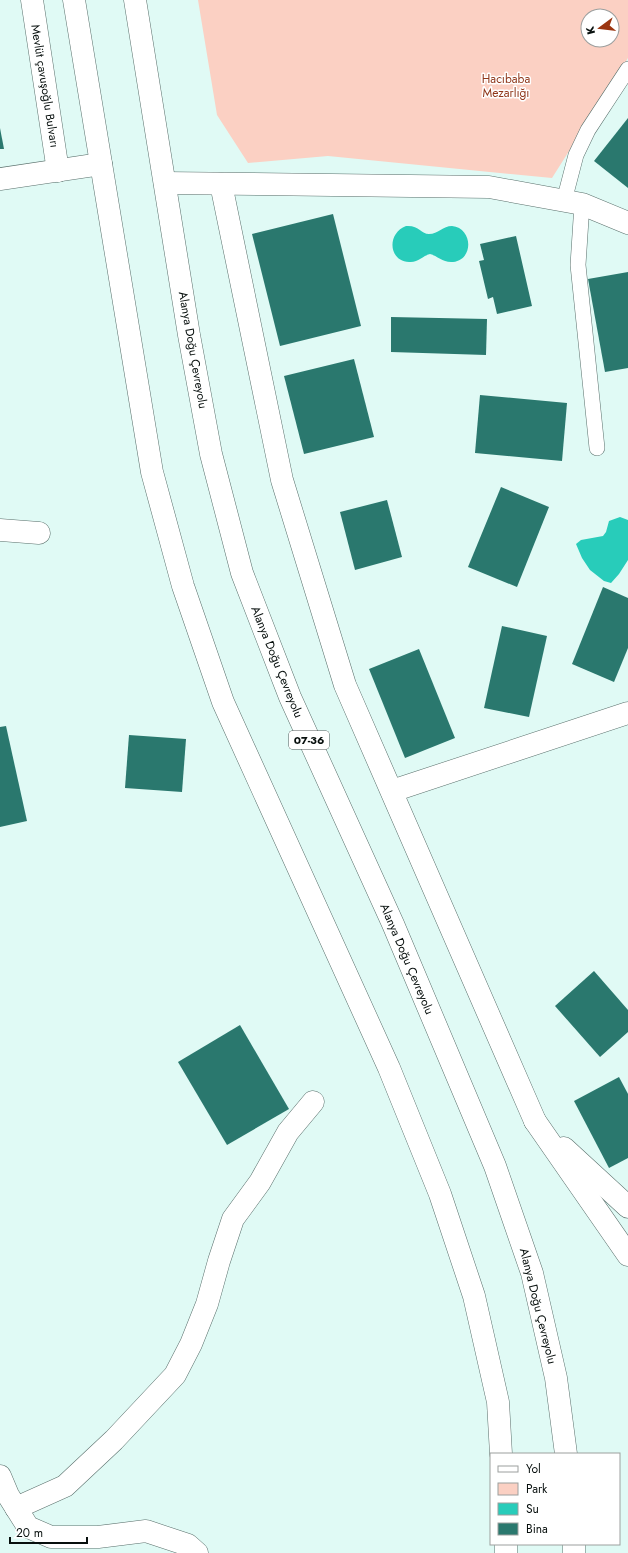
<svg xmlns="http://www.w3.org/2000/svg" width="628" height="1553" viewBox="0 0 628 1553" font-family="Jost,sans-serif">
  <rect width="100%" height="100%" fill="#e0faf5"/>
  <!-- green -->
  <path fill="#fbd0c3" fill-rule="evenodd" d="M 198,0 L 628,0 L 628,58 L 552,178 L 328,156 L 248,163 L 217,115 ZM 588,16 L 612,16 L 612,40 L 588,40 Z"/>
  <!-- water -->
  <g fill="#28ccba">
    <path d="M 406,226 C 419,225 421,234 429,234 C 438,234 443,226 452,226 C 473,228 474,260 453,262 C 443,263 438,256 430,254 C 422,256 418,263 409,262 C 388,261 387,233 406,226 Z"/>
    <polygon points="620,517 628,520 628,560 619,574 611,583 604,581 590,570 582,558 576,544 581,540 603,536 606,532 609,521"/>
  </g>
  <!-- building -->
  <g fill="#2a786e">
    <polygon points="628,118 628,188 594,161"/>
    <polygon points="0,128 4,149 0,149"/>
    <polygon points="333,214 361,326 280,346 252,234"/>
    <polygon points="516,236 532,306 497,314 493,297 488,299 479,261 484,260 480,244"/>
    <polygon points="628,272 628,368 605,372 588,279"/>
    <polygon points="391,317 487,319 486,355 391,352"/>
    <polygon points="354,359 374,437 304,454 284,376"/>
    <polygon points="480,395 567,403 562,461 475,453"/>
    <polygon points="501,487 549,507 517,587 468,567"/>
    <polygon points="387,500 402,557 355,570 340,512"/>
    <polygon points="603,587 628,598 628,648 614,682 572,664"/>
    <polygon points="502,626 547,636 529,717 484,708"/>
    <polygon points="419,649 455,738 405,758 369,669"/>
    <polygon points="6,726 27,821 0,827 0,727"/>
    <polygon points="129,735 186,739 182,792 125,788"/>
    <polygon points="594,971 628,1010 628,1032 600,1057 555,1006"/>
    <polygon points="240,1025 289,1109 227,1145 178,1062"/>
    <polygon points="619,1077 628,1094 628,1158 609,1168 574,1101"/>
  </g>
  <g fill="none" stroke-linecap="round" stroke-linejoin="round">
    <!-- service casing -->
    <g stroke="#596f6b" stroke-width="16">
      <g id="service">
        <polyline points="564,201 576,155 588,130 628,69"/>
        <polyline points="582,204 578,265 597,448"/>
      </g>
    </g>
    <!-- minor casing -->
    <g stroke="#596f6b" stroke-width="23">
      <g id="minor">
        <polyline points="32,0 58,171"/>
        <polyline points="0,179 101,164"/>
        <polyline points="165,183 489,187 582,204 628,223"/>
        <polyline points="0,530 39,533"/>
        <polyline points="392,791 628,713"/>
        <polyline points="535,1121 628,1255"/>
        <polyline points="564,1148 628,1207"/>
        <polyline points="0,1476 8,1495 28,1527 51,1537 98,1537 146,1531 188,1545 197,1553"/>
        <polyline points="16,1508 65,1486 114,1440 175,1375 191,1344 207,1304 219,1261 233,1219 260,1182 288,1132 313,1102"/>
      </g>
    </g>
    <!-- tertiary casing -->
    <g stroke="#596f6b" stroke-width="23">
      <polyline id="tertiary" points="221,184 282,480 345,685 535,1121"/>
    </g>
    <!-- trunk casing -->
    <g stroke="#596f6b" stroke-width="23">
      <g id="trunk">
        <polyline points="74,0 152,472 183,586 223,702 389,1068 440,1194 474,1296 498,1402 501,1454"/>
        <polyline points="135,0 189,335 211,454 242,573 290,697 393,924 495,1166 532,1273 556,1378 566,1454"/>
        <polyline points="506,1553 506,1544"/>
        <polyline points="574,1553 574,1544"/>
      </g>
    </g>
    <!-- service -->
    <use href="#service" stroke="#fff" stroke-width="15"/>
    <!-- minor -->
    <use href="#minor" stroke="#fff" stroke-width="22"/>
    <!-- tertiary -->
    <use href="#tertiary" stroke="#fff" stroke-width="22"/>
    <!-- trunk -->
    <use href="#trunk" stroke="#fff" stroke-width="22"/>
  </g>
  <g text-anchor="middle" stroke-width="3" stroke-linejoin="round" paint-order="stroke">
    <!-- shield labels -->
    <rect fill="#fff" stroke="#515756" stroke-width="1" x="289" y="731" width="40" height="18" rx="3"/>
    <g font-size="11" font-weight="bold" fill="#070f0d">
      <text x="309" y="744">07-36</text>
    </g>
    <!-- park labels -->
    <g font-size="12" fill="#8f371a" stroke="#fff">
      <text x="506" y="83">Hacıbaba<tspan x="506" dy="14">Mezarlığı</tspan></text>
    </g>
    <!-- street labels -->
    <g font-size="12" fill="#070f0d" stroke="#fff">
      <text transform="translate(45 86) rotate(81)" y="4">Mevlüt çavuşoğlu Bulvarı</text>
      <text transform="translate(193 350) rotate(80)" y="4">Alanya Doğu Çevreyolu</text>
      <text transform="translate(277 662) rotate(68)" y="4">Alanya Doğu Çevreyolu</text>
      <text transform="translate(407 959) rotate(67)" y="4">Alanya Doğu Çevreyolu</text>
      <text transform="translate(538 1306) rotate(76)" y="4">Alanya Doğu Çevreyolu</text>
    </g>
  </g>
  <!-- legend -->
  <rect x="490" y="1453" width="130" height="92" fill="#ffffff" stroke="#9c9f9e"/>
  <rect x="498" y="1466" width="20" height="6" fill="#ffffff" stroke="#9c9f9e"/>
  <text x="526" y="1473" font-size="12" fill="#070f0d">Yol</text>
  <rect x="498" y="1483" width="20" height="12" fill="#fbd0c3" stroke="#9c9f9e"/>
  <text x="526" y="1493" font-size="12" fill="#070f0d">Park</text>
  <rect x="498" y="1503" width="20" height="12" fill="#28ccba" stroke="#9c9f9e"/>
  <text x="526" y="1513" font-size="12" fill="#070f0d">Su</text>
  <rect x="498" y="1523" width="20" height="12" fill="#2a786e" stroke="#9c9f9e"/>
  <text x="526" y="1533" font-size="12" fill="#070f0d">Bina</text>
  <!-- north arrow -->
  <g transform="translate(600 28) rotate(255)"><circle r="19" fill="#ffffff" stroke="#9c9f9e"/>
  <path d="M0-3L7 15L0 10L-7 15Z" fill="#9b3510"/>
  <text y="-6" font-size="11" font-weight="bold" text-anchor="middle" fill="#070f0d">K</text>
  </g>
  <!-- scale -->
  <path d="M10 1537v6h77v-6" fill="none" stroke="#070f0d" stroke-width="2"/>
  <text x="16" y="1537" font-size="12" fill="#070f0d" stroke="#ffffff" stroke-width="3" paint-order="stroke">20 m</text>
</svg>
